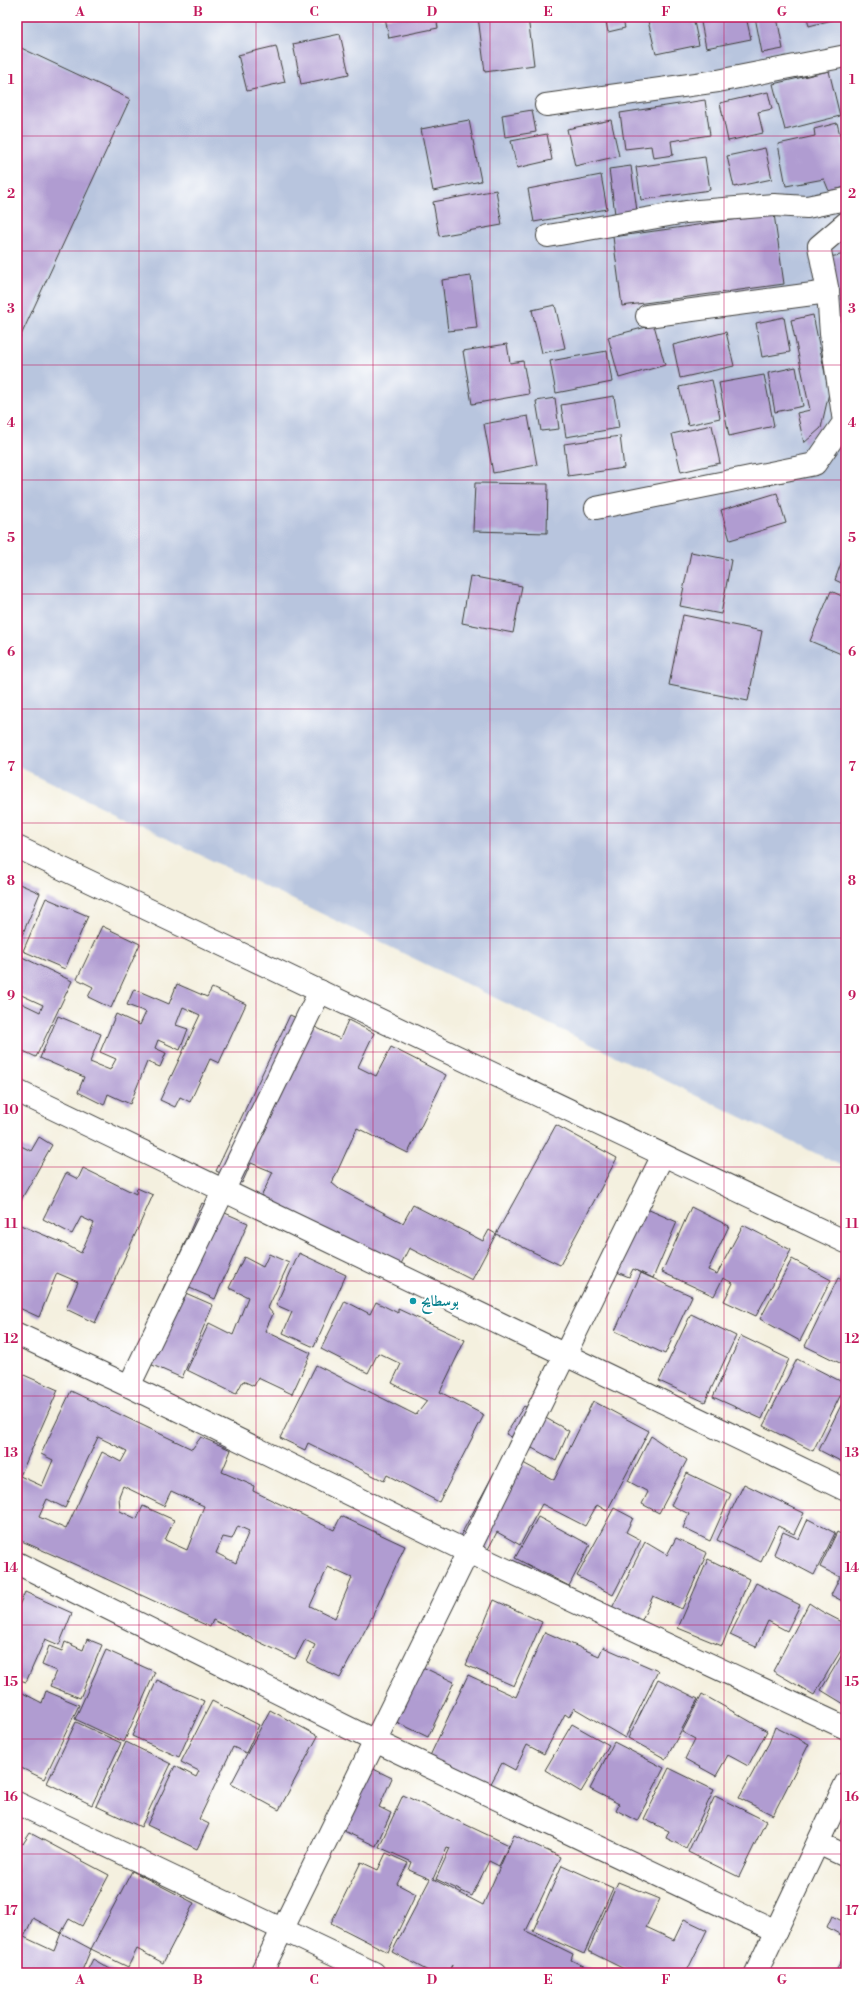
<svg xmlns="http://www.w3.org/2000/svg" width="863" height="1990" viewBox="0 0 863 1990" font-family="'Libre Bodoni',Amiri,serif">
  <rect width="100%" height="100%" fill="#fff"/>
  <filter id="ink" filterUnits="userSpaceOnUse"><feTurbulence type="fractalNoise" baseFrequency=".025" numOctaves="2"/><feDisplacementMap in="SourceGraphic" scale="8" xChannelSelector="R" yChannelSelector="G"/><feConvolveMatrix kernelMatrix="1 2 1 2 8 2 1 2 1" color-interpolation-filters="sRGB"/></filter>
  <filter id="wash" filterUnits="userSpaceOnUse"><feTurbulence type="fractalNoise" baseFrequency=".012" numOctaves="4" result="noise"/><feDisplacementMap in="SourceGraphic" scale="16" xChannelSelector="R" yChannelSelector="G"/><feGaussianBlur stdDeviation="0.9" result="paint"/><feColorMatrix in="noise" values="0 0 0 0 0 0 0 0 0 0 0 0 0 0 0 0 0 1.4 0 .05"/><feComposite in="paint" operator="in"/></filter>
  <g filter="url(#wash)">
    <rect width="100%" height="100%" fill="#f4f0df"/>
    <!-- industrial -->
    <polygon fill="#b8c5de" points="17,17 846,17 846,1168 17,766"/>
    <g id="blocks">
      <!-- building -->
      <g fill="#b09cd1" fill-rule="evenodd">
        <polygon points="385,17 436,17 438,28 389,38"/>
        <polygon points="478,17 528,17 534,65 485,72"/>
        <polygon points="605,17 622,17 625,28 608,32"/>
        <polygon points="647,17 693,17 699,45 656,54"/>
        <polygon points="700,17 746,17 751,39 706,48"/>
        <polygon points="755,17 777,17 783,49 762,53"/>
        <polygon points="807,17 831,17 832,20 809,26"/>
        <polygon points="340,34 349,74 301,84 293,44"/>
        <polygon points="17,46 130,99 17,344"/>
        <polygon points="276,46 285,82 247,91 238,55"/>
        <polygon points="829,71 840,116 785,130 773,84"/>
        <polygon points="768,92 772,109 758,112 763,133 728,141 720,103"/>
        <polygon points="705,100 710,135 671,141 673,155 653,158 651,146 625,149 620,113"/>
        <polygon points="532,110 536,132 505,137 502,115"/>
        <polygon points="469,120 481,181 433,191 421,129"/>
        <polygon points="611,120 619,156 575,166 567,129"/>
        <polygon points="837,123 846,159 846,187 829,191 824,179 786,186 778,144 815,136 814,129"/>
        <polygon points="547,134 552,160 517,168 511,141"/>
        <polygon points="765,148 772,179 734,187 727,156"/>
        <polygon points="705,157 710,190 641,200 636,167"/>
        <polygon points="631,166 637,211 615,214 609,169"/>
        <polygon points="601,175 607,209 534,222 528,189"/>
        <polygon points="496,190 502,225 439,236 433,202"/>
        <polygon points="774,214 784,284 622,306 613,237"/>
        <polygon points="846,254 846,361 829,257"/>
        <polygon points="471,276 477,328 448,331 442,280"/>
        <polygon points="555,305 565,348 542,353 532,310"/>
        <polygon points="813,315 829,393 821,428 804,443 797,413 810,410 791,320"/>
        <polygon points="784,317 790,352 762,357 756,323"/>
        <polygon points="654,325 665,365 619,378 608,337"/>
        <polygon points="726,332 734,366 680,378 673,345"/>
        <polygon points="507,344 510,363 523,361 529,394 472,404 463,351"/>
        <polygon points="607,351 612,382 556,393 550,361"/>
        <polygon points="796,367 803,406 775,412 768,373"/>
        <polygon points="764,375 774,426 729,436 719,383"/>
        <polygon points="712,380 720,418 688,425 679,387"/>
        <polygon points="614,396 619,428 566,437 561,405"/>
        <polygon points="555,398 559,429 541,431 536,401"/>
        <polygon points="528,416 537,465 493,473 484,424"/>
        <polygon points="712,425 720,463 681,472 672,434"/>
        <polygon points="620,436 624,468 568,476 564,444"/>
        <polygon points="475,483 548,484 547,533 473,531"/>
        <polygon points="777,493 786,523 730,540 721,510"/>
        <polygon points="846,549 846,585 835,580"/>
        <polygon points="691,552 731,560 721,614 680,606"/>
        <polygon points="470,576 522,586 513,633 462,623"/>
        <polygon points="831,591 846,598 846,656 810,641"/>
        <polygon points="683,615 762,631 748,701 669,685"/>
        <polygon points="17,883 40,893 17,947"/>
        <polygon points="46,898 88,916 65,969 23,951"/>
        <polygon points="102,926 140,944 111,1008 88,997 93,987 77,979"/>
        <polygon points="20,956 72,981 36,1057 17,1048 17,1001 40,1012 43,1005 17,993 17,963"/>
        <polygon points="177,984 207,997 212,988 246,1004 219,1063 210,1059 190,1102 180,1097 175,1107 160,1100 200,1015 183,1007 176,1025 188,1029 180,1050 158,1040 155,1048 166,1053 160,1067 147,1062 130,1104 108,1094 104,1105 78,1092 84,1077 40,1058 58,1016 101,1034 90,1062 110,1070 116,1059 100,1052 116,1014 140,1025 146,1012 127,1005 134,989 169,1004"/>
        <polygon points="290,1015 340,1039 348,1020 374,1033 358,1067 376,1076 391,1047 446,1075 408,1153 357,1128 332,1183 339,1189 403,1223 413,1205 483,1241 489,1230 496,1234 472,1280 409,1248 399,1268 259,1201 273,1172 251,1163 242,1183 216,1171"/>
        <polygon points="556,1125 617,1158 560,1265 496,1234"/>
        <polygon points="39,1137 52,1145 17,1207 17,1144 31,1151"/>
        <polygon points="83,1168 136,1194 137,1188 153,1195 95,1323 66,1309 78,1282 57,1273 39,1317 17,1307 18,1224 63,1243 81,1253 94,1223 81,1217 72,1234 43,1219 66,1173 78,1179"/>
        <polygon points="202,1203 248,1223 215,1299 169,1279"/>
        <polygon points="633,1203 677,1222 653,1278 633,1269 629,1277 605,1267"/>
        <polygon points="691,1207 729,1226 708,1270 717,1274 743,1225 791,1250 756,1316 724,1301 733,1283 723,1278 714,1296 662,1272"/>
        <polygon points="299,1253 346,1275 314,1347 283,1333 292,1312 276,1305"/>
        <polygon points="269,1254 289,1263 268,1308 273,1314 265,1331 311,1353 292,1394 258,1378 254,1386 243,1381 236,1394 187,1370 209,1323 233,1335 248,1297 229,1288 244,1257 263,1267"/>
        <polygon points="792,1259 831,1280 800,1341 760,1319"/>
        <polygon points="641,1273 692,1296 665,1354 615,1331"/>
        <polygon points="838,1278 846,1282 846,1366 805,1346"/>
        <polygon points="165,1284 213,1305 182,1378 134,1357"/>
        <polygon points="345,1301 370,1314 376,1302 398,1313 398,1309 465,1340 440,1392 484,1415 439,1502 387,1475 384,1481 308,1443 305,1450 280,1438 316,1365 416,1415 427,1401 392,1383 401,1364 378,1353 368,1373 321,1349"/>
        <polygon points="691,1314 736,1336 705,1402 659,1381"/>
        <polygon points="741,1336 789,1359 762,1419 713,1397"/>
        <polygon points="797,1359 846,1384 813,1451 763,1426"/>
        <path d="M 17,1372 L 58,1390 L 20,1476 L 42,1486 L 53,1460 L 41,1454 L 71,1391 L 192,1449 L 201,1437 L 231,1450 L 222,1472 L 254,1486 L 253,1491 L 334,1530 L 341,1516 L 405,1546 L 372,1617 L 340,1678 L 307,1662 L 315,1645 L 305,1640 L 295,1659 L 213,1620 L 210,1627 L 74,1564 L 17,1539 ZM 98,1437 L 127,1451 L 121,1462 L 102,1452 L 66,1529 L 39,1517 L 47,1499 L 65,1508 ZM 123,1486 L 164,1506 L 171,1491 L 204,1506 L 187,1550 L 165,1540 L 174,1520 L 143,1506 L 137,1519 L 120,1511 L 119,1496 ZM 238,1526 L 249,1531 L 236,1563 L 216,1553 L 223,1537 L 232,1539 ZM 328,1567 L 352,1578 L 335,1618 L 310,1606 Z"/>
        <polygon points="846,1395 846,1464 819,1450"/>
        <polygon points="593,1401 649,1431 607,1511 597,1505 585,1526 542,1504 520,1545 497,1532 485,1555 458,1540 505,1453 554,1480"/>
        <polygon points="524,1406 569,1431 556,1461 506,1434"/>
        <polygon points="651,1436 687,1460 659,1513 642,1504 648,1492 628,1481"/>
        <polygon points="687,1473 731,1494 710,1541 683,1528 689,1514 671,1505"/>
        <polygon points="744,1484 804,1513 794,1534 778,1526 761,1562 717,1540"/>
        <polygon points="614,1508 633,1518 626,1532 641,1540 613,1595 577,1576"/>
        <polygon points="538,1517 590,1545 569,1586 515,1558"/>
        <polygon points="808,1519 835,1533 814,1575 774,1554 783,1532 799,1539"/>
        <polygon points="837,1532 846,1537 846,1603 831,1595 840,1577 820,1567"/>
        <polygon points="676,1538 707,1553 682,1609 653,1596 640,1624 611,1610 645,1542 667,1555"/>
        <polygon points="708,1559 749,1579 722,1646 678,1628"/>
        <polygon points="756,1583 800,1605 787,1631 768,1621 756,1647 730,1635"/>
        <polygon points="25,1592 72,1613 59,1645 45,1639 26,1682 17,1679 17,1610"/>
        <polygon points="494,1600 542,1622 514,1686 466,1665"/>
        <polygon points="809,1603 821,1611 846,1624 846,1642 814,1695 773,1671"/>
        <polygon points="545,1632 599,1656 603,1647 658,1671 625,1738 574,1708 569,1717 565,1714 544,1754 527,1745 515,1770 502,1763 488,1789 429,1758 468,1675 516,1697"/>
        <polygon points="87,1639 102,1645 80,1698 50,1686 56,1671 42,1665 49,1646 62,1651 65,1642 83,1650"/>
        <polygon points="846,1648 846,1700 844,1704 821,1690"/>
        <polygon points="106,1650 155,1672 124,1742 75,1719"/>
        <polygon points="412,1662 454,1682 428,1737 386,1717"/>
        <polygon points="658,1679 698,1699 666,1759 628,1738"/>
        <polygon points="157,1680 204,1701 179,1757 132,1736"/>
        <polygon points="17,1690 42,1703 46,1691 79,1705 44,1779 17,1766"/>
        <polygon points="702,1694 767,1731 748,1766 728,1755 716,1776 685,1759 695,1739 682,1732"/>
        <polygon points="212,1701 259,1725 246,1753 233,1747 199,1819 209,1824 197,1849 147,1825 175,1766 196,1777 199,1771 181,1762"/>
        <polygon points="270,1710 318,1736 279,1810 231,1784"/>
        <polygon points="76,1722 121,1743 92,1805 47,1783"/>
        <polygon points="572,1724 609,1745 581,1792 545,1770"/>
        <polygon points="775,1727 809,1744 773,1815 739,1798 769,1743"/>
        <polygon points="126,1742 171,1764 141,1827 96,1806"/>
        <polygon points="614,1742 664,1768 637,1821 616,1810 619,1804 590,1789"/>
        <polygon points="359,1762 392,1778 379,1807 391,1813 376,1846 331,1825"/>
        <polygon points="669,1768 714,1790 686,1848 666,1838 669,1831 644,1819"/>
        <polygon points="403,1795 509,1845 499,1866 489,1861 472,1896 436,1879 450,1848 447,1847 433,1879 483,1905 514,1835 561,1857 526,1931 573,1954 571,1960 598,1973 448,1973 452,1965 448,1973 432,1973 392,1952 430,1879 409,1870 412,1862 379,1847"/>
        <polygon points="715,1796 766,1821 739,1877 688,1852"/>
        <polygon points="30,1833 109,1875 82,1926 69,1919 61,1933 33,1918 24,1937 54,1951 61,1933 91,1949 81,1973 17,1973 17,1841 23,1844"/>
        <polygon points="386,1853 408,1863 397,1884 416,1894 388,1952 331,1923 361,1862 378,1870"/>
        <polygon points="562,1865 613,1888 584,1954 533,1931"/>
        <polygon points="132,1871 194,1903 163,1963 137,1949 128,1967 91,1949"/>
        <polygon points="618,1882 660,1899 646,1927 674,1940 684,1919 707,1930 686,1973 632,1973 588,1951"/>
        <polygon points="832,1916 846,1923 846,1938 827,1927"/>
        <polygon points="844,1956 846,1957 846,1973 835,1973"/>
        <polygon points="93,1959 117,1973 86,1973"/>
        <polygon points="323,1968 333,1973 321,1973"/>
      </g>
    </g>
  </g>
  <g filter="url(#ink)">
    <use href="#blocks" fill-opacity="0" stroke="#3c3c39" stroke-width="1"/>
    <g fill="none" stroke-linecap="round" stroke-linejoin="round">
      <!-- street casing -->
      <g stroke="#3c3c39" stroke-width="24">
        <g id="street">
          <polyline points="546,105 718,81 846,56"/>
          <polyline points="548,236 686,212 774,205 807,207 846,199"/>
          <polyline points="647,316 828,292"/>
          <polyline points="596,508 815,464 844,422 831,334 828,292 819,246 846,223"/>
          <polyline points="17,847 846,1242"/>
          <polyline points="17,1091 846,1490"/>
          <polyline points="17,1334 129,1386 468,1552 846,1728"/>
          <polyline points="129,1386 320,991"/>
          <polyline points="17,1563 375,1741 776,1931"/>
          <polyline points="17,1803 374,1973"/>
          <polyline points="818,1843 846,1856"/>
          <polyline points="261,1973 663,1155"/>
          <polyline points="756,1973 846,1783"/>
        </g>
      </g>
      <!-- street -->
      <use href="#street" stroke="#fff" stroke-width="22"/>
    </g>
  </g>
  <!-- grid -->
  <path fill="none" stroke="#c2185b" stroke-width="1" stroke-opacity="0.55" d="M 139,17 L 139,1973M 256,17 L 256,1973M 373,17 L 373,1973M 490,17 L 490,1973M 607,17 L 607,1973M 724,17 L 724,1973M 17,136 L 846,136M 17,251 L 846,251M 17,365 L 846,365M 17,480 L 846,480M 17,594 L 846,594M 17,709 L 846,709M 17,823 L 846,823M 17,938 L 846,938M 17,1052 L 846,1052M 17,1167 L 846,1167M 17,1281 L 846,1281M 17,1396 L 846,1396M 17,1510 L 846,1510M 17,1625 L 846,1625M 17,1739 L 846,1739M 17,1854 L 846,1854"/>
  <!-- markers -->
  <circle fill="#0f9aa8" stroke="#fff" stroke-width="1.5" cx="413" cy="1301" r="4"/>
  <g text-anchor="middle" stroke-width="4" stroke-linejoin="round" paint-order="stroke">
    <!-- culture labels -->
    <g font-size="15" font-weight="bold" fill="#0d838f" stroke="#fff" text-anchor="start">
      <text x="421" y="1306">بوسطايح</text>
    </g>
  </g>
  <!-- margin -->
  <rect width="863" height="1990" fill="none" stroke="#fff" stroke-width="44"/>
  <rect x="22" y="22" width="819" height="1946" fill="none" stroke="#c2185b" stroke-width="1.5"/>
  <g font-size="13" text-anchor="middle" font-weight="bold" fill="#c2185b">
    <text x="80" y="16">A</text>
    <text x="198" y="16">B</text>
    <text x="314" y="16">C</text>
    <text x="432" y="16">D</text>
    <text x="548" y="16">E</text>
    <text x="666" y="16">F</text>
    <text x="782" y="16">G</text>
    <text x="11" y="84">1</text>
    <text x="852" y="84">1</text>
    <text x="11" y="198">2</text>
    <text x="852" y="198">2</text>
    <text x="11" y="313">3</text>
    <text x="852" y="313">3</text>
    <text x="11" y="427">4</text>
    <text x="852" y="427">4</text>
    <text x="11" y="542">5</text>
    <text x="852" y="542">5</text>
    <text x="11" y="656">6</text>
    <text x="852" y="656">6</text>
    <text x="11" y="771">7</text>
    <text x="852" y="771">7</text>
    <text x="11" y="885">8</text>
    <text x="852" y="885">8</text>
    <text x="11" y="1000">9</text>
    <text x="852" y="1000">9</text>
    <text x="11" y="1114">10</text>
    <text x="852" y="1114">10</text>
    <text x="11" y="1228">11</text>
    <text x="852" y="1228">11</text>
    <text x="11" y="1343">12</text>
    <text x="852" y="1343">12</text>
    <text x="11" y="1457">13</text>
    <text x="852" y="1457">13</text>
    <text x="11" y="1572">14</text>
    <text x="852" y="1572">14</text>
    <text x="11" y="1686">15</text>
    <text x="852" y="1686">15</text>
    <text x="11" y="1801">16</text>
    <text x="852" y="1801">16</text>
    <text x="11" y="1915">17</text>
    <text x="852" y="1915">17</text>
    <text x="80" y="1984">A</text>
    <text x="198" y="1984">B</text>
    <text x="314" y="1984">C</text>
    <text x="432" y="1984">D</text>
    <text x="548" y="1984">E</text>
    <text x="666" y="1984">F</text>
    <text x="782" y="1984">G</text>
  </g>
</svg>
